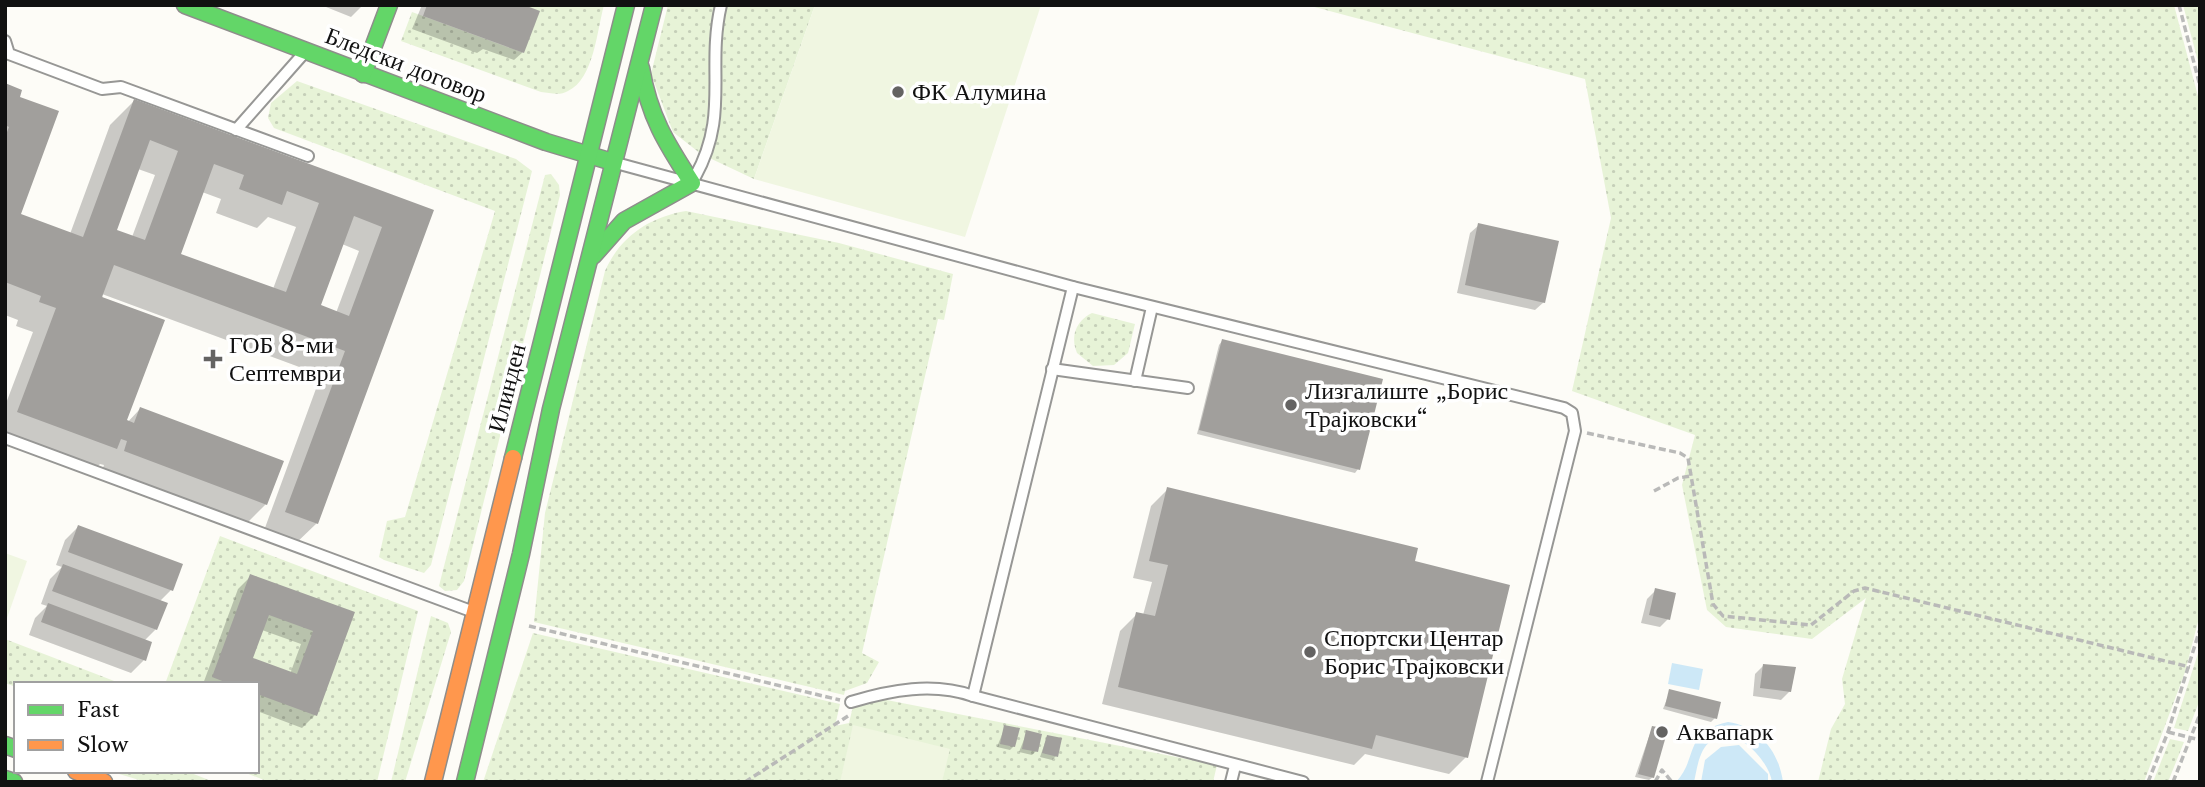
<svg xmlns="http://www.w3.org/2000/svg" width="2205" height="787" viewBox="0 0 2205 787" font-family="'Libre Baskerville',serif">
  <defs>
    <pattern id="grass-dots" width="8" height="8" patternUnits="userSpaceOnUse" patternTransform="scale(1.75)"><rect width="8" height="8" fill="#e7f3d7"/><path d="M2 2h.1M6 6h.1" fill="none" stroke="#c5cfb8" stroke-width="1.8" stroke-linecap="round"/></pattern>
  </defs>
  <rect width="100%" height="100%" fill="#fdfcf7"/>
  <!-- grass -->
  <g fill="url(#grass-dots)">
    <path d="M 524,5 L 604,5 C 597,30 594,79 568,91 C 560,96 550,93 541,92 L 401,41 L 412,12 L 524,53 Z"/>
    <polygon points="668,5 815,5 754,179 701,154 673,132 651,74"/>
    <polygon points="1307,5 2174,5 2200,104 2200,614 2185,672 2144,782 1818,782 1831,729 1845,704 1842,679 1866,598 1812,639 1726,627 1707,610 1682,485 1695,435 1572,391 1611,218 1585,79"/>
    <polygon points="2183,5 2200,6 2200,69"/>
    <polygon points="297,81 516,159 532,171 431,565 424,573 384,560 379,557 387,521 405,517 495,211 274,128 268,118 271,103"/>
    <polygon points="551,174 559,185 560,195 464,581 457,590 445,591 439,586 442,574 545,175"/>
    <path d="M 686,211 L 839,243 L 953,274 L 944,320 L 938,319 L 862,653 L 879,662 L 867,683 L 845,691 L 844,695 L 534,622 L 545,513 L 605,271 C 620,237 649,217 686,211 Z"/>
    <path d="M 1092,313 L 1135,324 L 1128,353 L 1114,365 L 1093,366 L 1077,353 C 1070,336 1076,321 1092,313 Z"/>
    <polygon points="220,536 418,611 377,782 269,782 241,771 257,771 257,684 165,684"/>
    <polygon points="431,616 448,623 451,632 405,782 391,782"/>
    <polygon points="533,633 840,704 835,726 849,723 856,694 1217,765 1213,782 483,782"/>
    <polygon points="5,639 122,684 16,684 16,687 5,683"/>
    <polygon points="2200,647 2200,699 2188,731 2174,728"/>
    <polygon points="2170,739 2184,742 2168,782 2153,782"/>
    <polygon points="109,771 186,771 214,782 146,782"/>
  </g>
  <!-- pitch -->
  <g fill="#f0f6e1">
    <polygon points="815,5 1041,5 965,237 754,179"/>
    <polygon points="5,553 27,561 6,621 5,620"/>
    <polygon points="853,725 950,749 942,782 840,782"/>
  </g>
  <!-- water -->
  <g fill="#cde8f7">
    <polygon points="1672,663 1703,669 1699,690 1668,684"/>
    <path d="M 1728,722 C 1758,726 1779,751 1783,782 L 1772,782 C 1769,760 1735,723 1711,741 C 1699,749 1697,769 1694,782 L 1676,782 C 1699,757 1683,732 1728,722 Z"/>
    <polygon points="1739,745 1768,774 1768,782 1701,782 1705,760 1721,747"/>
  </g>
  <!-- shadow -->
  <g fill="#0003" fill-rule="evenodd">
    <polygon points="321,5 363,5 351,17"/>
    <polygon points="422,5 519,5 523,52 514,60 483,49 477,53 412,29"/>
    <path d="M 5,85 L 17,98 L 19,215 L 70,234 L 110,125 L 134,101 L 432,211 L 317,523 L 292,547 L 262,536 L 321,375 L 102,294 L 124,426 L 140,409 L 266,504 L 242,528 L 100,476 L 104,465 L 100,464 L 91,473 L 5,440 L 5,406 L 33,332 L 16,326 L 18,320 L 5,315 ZM 138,169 L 155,175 L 132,237 L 115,231 ZM 202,192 L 221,199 L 216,213 L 257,228 L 268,217 L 296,227 L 273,289 L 179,255 ZM 342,244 L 359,251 L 336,313 L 319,306 Z"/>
    <polygon points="1479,225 1544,302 1535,310 1457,293 1470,233"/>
    <polygon points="1222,341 1358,469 1355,473 1197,434 1219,345"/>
    <polygon points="1168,489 1413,562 1466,757 1449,774 1365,754 1354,765 1102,704 1120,631 1137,614 1143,615 1152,582 1133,578 1151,506"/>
    <polygon points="78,527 171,590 159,602 156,629 144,641 144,660 131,673 29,635 35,618 47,606 41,604 50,579 62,567 56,565 65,540"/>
    <path d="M 251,576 L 352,613 L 315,715 L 302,728 L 257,711 L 257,684 L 203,684 L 238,589 ZM 262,630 L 301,644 L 290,674 L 251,659 Z"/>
    <polygon points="1656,590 1668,619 1660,627 1641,623 1647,599"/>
    <polygon points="1763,666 1790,691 1781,700 1753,696 1755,674"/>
    <polygon points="1670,691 1715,718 1711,722 1663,709"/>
    <polygon points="1005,727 1014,746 1010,750 997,747"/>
    <polygon points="1652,728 1653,777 1649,780 1635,777"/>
    <polygon points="1027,732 1036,751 1032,755 1019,752"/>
    <polygon points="1047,737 1056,756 1052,760 1040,757"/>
  </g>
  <!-- building -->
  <g fill="#a19f9c" fill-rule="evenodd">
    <polygon points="427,5 524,5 540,11 524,53 423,16"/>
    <path d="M 5,83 L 22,90 L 20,97 L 59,111 L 21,214 L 83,237 L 134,99 L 434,210 L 318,524 L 285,512 L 345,351 L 114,265 L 102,297 L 165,320 L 127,420 L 134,423 L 140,407 L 284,461 L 267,505 L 124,451 L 127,441 L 121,439 L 117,449 L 17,412 L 56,308 L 39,302 L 41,296 L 5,282 L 5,137 L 9,127 L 5,125 ZM 150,140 L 178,151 L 145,240 L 117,230 ZM 214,164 L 244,175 L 239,189 L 282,205 L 287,191 L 319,203 L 286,292 L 181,254 ZM 354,216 L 382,227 L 349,316 L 321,305 Z"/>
    <polygon points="1478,223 1559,241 1545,303 1465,285"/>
    <polygon points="1222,339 1383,379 1360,470 1199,430"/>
    <polygon points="1167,487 1418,548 1415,561 1510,585 1468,758 1376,735 1372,749 1118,687 1136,612 1155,616 1168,565 1149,561"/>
    <polygon points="78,525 183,564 173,591 68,552"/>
    <polygon points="63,564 168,603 157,630 52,591"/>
    <path d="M 250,574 L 355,612 L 317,716 L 257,694 L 257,684 L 230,684 L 212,677 ZM 269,615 L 313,631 L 297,674 L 253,658 Z"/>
    <polygon points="1655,588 1676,593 1670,620 1649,615"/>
    <polygon points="48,603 152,642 146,661 41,622"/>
    <polygon points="1763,664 1796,667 1791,692 1760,688"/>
    <polygon points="1669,689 1721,702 1717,719 1665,706"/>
    <polygon points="1004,725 1020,728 1015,747 1000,744"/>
    <polygon points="1652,726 1668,729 1654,778 1638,774"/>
    <polygon points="1026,730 1042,734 1038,752 1022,749"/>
    <polygon points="1047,735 1062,738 1058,757 1042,753"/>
  </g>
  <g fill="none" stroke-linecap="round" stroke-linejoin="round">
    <!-- lane casing -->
    <g stroke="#979795" stroke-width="14">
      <g id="lane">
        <polyline points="5,41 9,54 102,89 121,87 308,156"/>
        <polyline points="236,130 304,53"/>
        <polyline points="616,163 1073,287 1564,408 1572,413 1575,431 1487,782"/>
        <path d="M 695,177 C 730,114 706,70 721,5"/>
        <polyline points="1073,287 973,696 1303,782"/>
        <polyline points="1052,369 1188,388"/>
        <polyline points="1135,381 1152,307"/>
        <polyline points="5,438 471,611"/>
        <path d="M 851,702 C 891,690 933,682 973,696"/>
        <polyline points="1231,782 1235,766"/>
      </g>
    </g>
    <!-- fast casing -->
    <g stroke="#8e8d8b" stroke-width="19">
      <g id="fast">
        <polyline points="185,5 546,142 609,161"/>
        <polyline points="363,74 389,5"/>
        <path d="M 593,256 L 624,221 L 692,183 C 666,143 649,116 641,68"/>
        <polyline points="513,458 626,5"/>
        <polyline points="5,745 16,749"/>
        <polyline points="5,779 14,782"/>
        <polyline points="465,782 521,554 551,409 654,5"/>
      </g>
    </g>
    <!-- slow casing -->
    <g stroke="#8e8d8b" stroke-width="19">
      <g id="slow">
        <polyline points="76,771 104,782"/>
        <polyline points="433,782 513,458"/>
      </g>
    </g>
    <!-- path -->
    <g stroke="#b9b9b8" stroke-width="3.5" stroke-dasharray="7 3.5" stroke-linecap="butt">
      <polyline points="2179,5 2200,86"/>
      <polyline points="1587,433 1680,453 1688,458 1713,604 1723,616 1811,625 1854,591 1865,588 2190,667"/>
      <polyline points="1654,491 1678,478 1691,476"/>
      <polyline points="529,626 840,700"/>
      <polyline points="745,782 848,716"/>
      <polyline points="1655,782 1662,770 1672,782"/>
      <polyline points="2148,782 2168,732 2200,629"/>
      <polyline points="2173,782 2200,714"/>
    </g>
    <!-- lane -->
    <use href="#lane" stroke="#fffffe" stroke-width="10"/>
    <!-- fast -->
    <use href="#fast" stroke="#63d668" stroke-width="16"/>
    <!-- slow -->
    <use href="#slow" stroke="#ff974d" stroke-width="16"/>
    <!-- path-bridge -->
    <polyline stroke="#b9b9b8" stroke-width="3.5" stroke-dasharray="7 3.5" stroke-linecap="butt" points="2168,732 2200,740"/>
  </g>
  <!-- markers -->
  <g fill="#646362" stroke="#fff" stroke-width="2.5">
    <circle cx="898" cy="92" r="7"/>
    <path d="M209.5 348.5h7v7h7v7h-7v7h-7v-7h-7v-7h7z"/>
    <circle cx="1291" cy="405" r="7"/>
    <circle cx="1310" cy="652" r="7"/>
    <circle cx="1662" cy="732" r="7"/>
  </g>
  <g text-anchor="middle" stroke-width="7" stroke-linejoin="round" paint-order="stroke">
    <!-- street labels -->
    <g font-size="24" fill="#111" stroke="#fff">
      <text transform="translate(406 65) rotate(21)" y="8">Бледски договор</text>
      <text transform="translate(507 388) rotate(-76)" y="8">Илинден</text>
    </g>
    <!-- poi labels -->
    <g font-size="24" fill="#111" stroke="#fff" text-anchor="start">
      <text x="912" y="100">ФК Алумина</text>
      <text x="229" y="353">ГОБ 8-ми<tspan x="229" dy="28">Септември</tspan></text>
      <text x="1305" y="399">Лизгалиште „Борис<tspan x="1305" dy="28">Трајковски“</tspan></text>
      <text x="1324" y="646">Спортски Центар<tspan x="1324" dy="28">Борис Трајковски</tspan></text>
      <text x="1676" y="740">Аквапарк</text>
    </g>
  </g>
  <!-- border -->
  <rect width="2205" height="787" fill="none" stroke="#111111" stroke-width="14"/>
  <!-- legend -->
  <rect x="14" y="682" width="245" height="91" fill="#ffffff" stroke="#a0a0a0" stroke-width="2"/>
  <rect x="28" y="705" width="35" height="10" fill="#63d668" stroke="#a0a0a0" stroke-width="2"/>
  <text x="77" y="717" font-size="21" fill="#111111">Fast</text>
  <rect x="28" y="740" width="35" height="10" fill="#ff974d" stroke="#a0a0a0" stroke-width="2"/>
  <text x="77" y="752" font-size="21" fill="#111111">Slow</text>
</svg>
